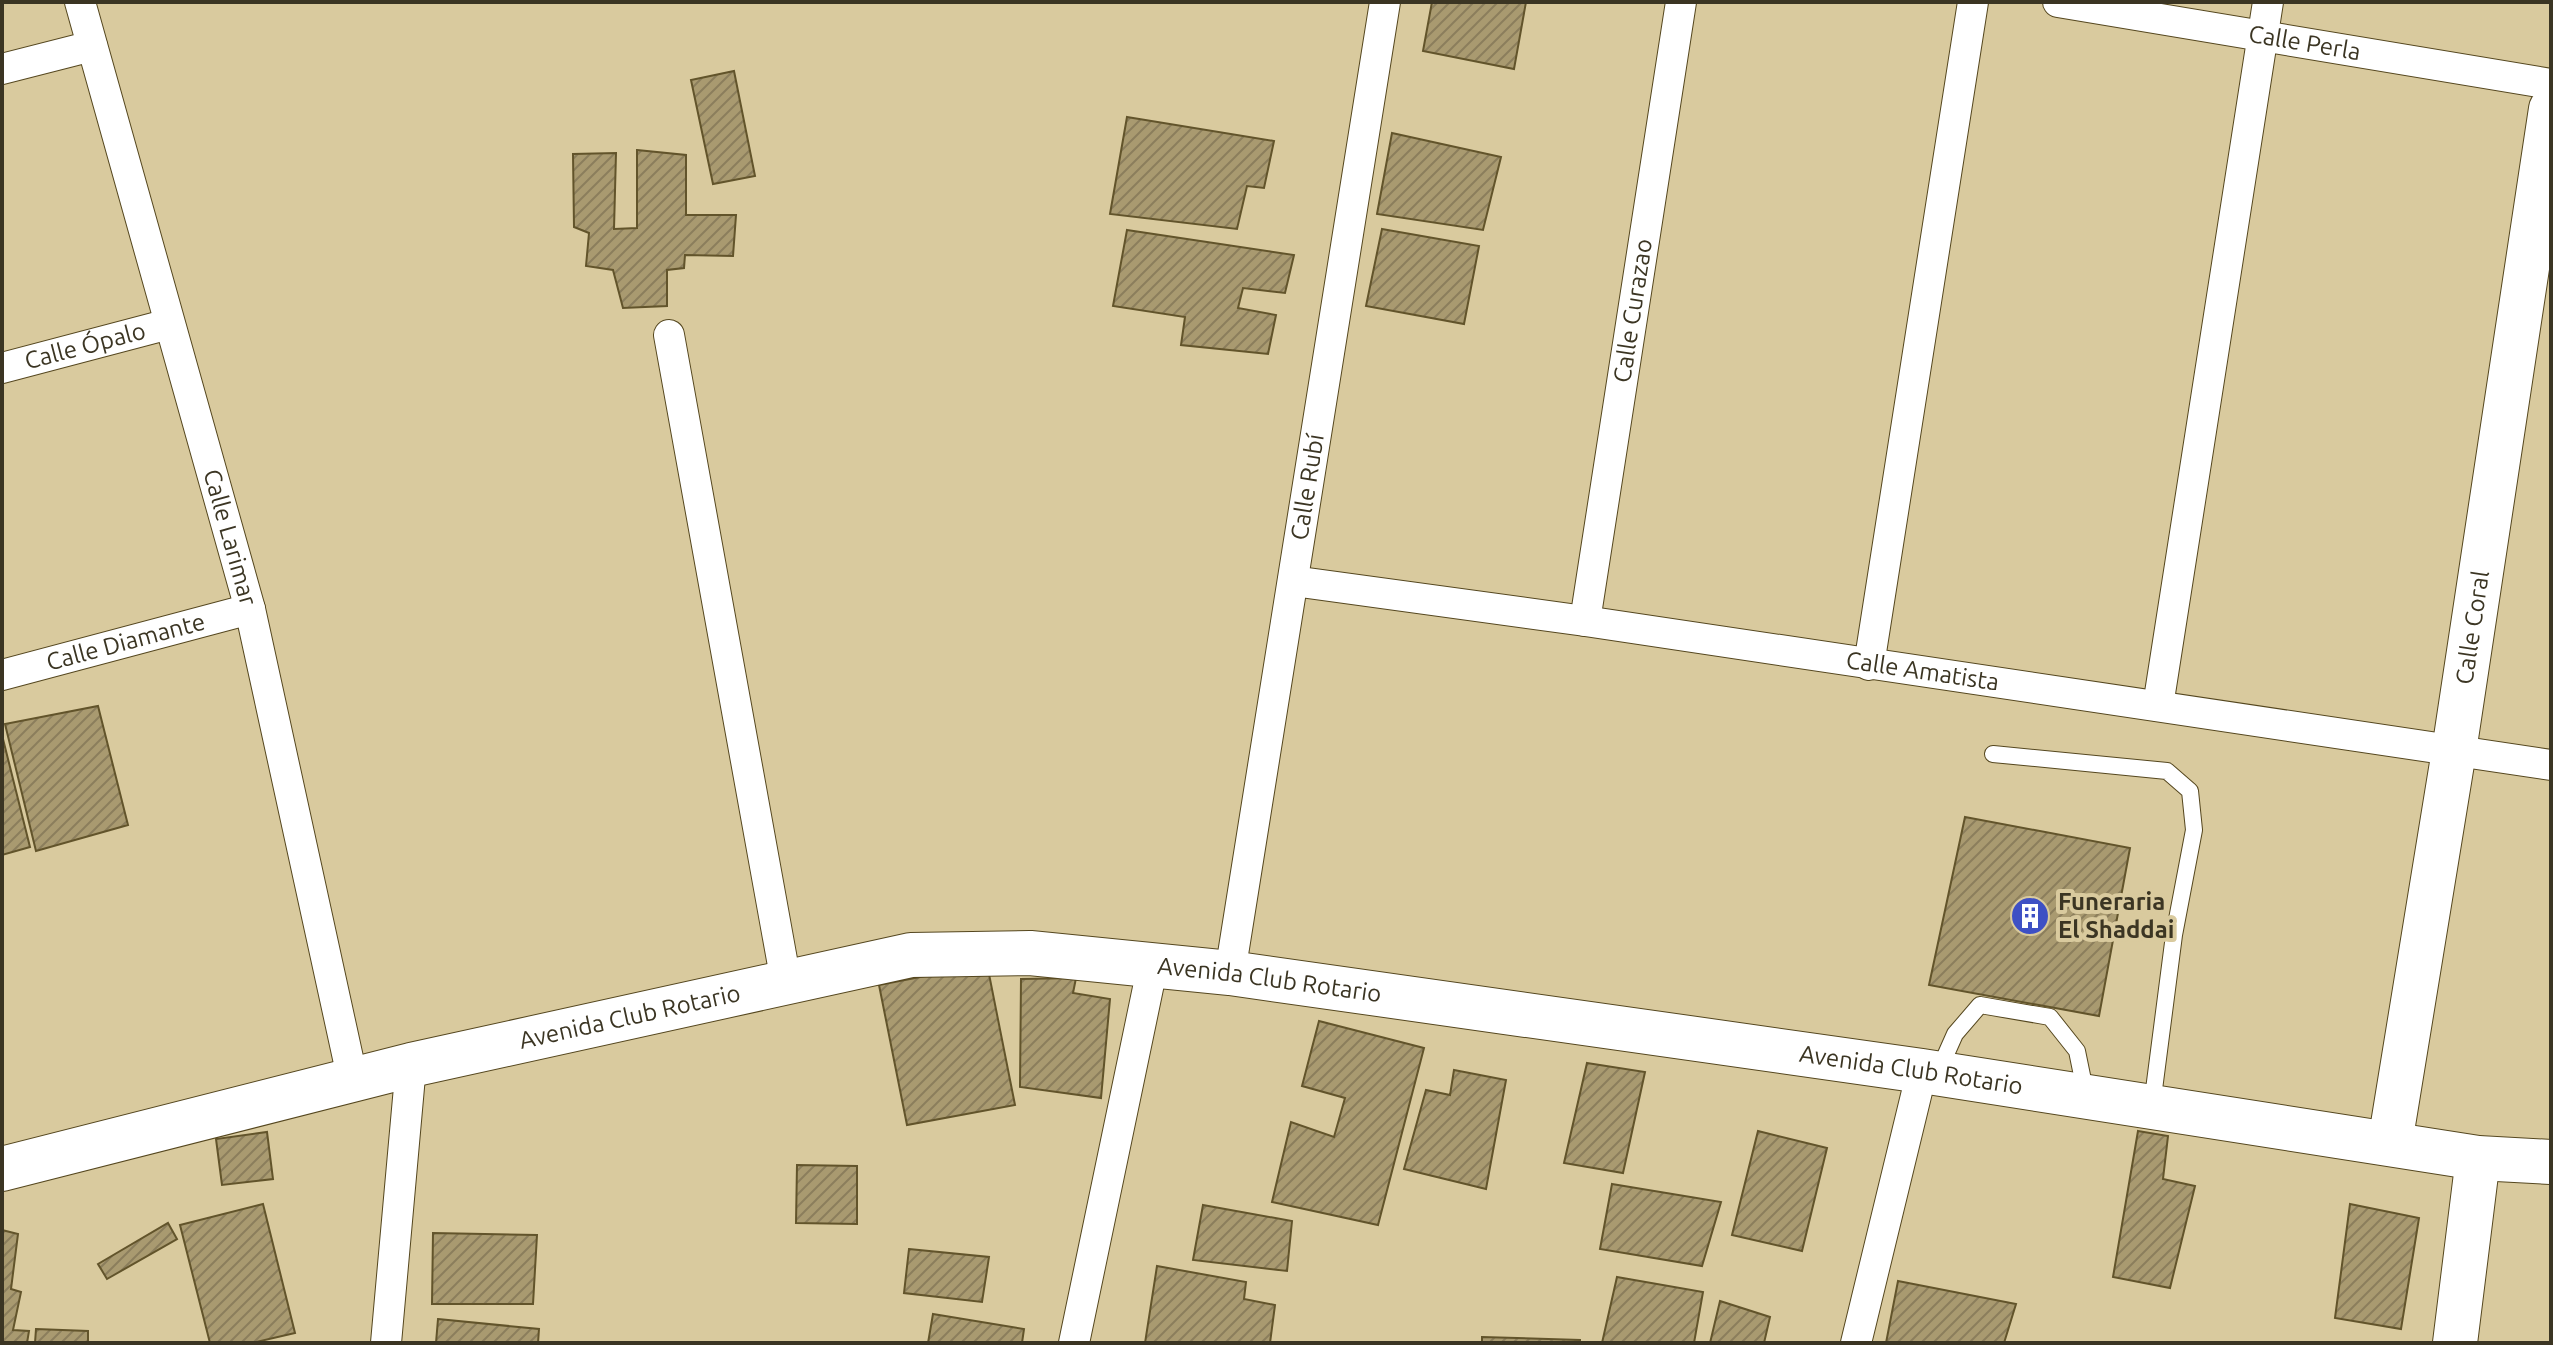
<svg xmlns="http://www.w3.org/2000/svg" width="2553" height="1345" viewBox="0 0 2553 1345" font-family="Ubuntu,sans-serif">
  <defs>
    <pattern id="building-hatch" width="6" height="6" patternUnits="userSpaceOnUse" patternTransform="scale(2)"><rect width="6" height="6" fill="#a99a70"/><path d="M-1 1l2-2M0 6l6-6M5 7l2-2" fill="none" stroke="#8b7e5c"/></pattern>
  </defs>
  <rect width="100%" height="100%" fill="#d9ca9e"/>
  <!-- building -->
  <g fill="url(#building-hatch)" stroke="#62542b" stroke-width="2">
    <polygon points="1432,2 1526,2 1514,69 1423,51"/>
    <polygon points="734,71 755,176 713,184 691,80"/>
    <polygon points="1127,117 1274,141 1264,188 1247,186 1237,229 1110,214"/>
    <polygon points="1392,133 1501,157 1483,230 1377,214"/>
    <polygon points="637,150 686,155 686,215 736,215 733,256 685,255 684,268 667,270 667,306 623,308 613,270 586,266 589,233 574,227 573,154 616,153 614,229 637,228"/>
    <polygon points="1382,229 1479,246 1464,324 1366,306"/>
    <polygon points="1127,230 1294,255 1285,293 1243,288 1238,308 1276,315 1268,354 1181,345 1185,317 1113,306"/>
    <polygon points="98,706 128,825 36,851 5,724"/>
    <polygon points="2,735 30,847 2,855"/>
    <polygon points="1965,817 2130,848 2099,1016 1929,985"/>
    <polygon points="987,964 1015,1105 907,1125 879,985"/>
    <polygon points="1076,978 1073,993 1110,999 1101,1098 1020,1087 1021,979"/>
    <polygon points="1319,1021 1424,1048 1378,1225 1272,1202 1291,1122 1334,1137 1345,1098 1302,1086"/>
    <polygon points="1587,1063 1645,1072 1623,1173 1564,1163"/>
    <polygon points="1454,1070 1506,1080 1486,1189 1404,1169 1426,1090 1450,1095"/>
    <polygon points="1758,1131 1827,1148 1802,1251 1732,1235"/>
    <polygon points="2138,1131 2168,1136 2163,1179 2195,1186 2170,1288 2113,1277"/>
    <polygon points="267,1132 273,1179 222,1185 216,1139"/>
    <polygon points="797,1165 857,1166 857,1224 796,1223"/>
    <polygon points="1612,1184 1721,1202 1702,1266 1600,1249"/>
    <polygon points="263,1204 295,1333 252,1343 210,1343 180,1225"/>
    <polygon points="2350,1204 2419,1218 2401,1329 2335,1318"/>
    <polygon points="1203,1205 1292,1221 1287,1271 1193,1260"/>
    <polygon points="168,1223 177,1239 107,1279 98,1264"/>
    <polygon points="2,1230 18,1234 11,1289 21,1292 13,1330 29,1331 27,1343 2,1343"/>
    <polygon points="433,1233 537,1235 533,1304 432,1304"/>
    <polygon points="909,1249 989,1257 982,1302 904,1293"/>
    <polygon points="1157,1266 1246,1282 1244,1299 1275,1305 1270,1343 1145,1343"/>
    <polygon points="1617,1277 1703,1292 1694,1343 1602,1343"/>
    <polygon points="1898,1281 2016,1304 2004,1343 1886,1343"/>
    <polygon points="1720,1301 1770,1317 1764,1343 1710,1343"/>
    <polygon points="933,1314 1024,1329 1022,1343 928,1343"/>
    <polygon points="438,1319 539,1329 538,1343 436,1343"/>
    <polygon points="36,1329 88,1331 88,1343 35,1343"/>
    <polygon points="1482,1337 1580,1340 1580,1343 1482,1343"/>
  </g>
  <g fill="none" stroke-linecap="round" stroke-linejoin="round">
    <!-- lane casing -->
    <g stroke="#55471f" stroke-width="18">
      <g id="lane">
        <polyline points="1993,754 2167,771 2190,791 2194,830 2174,935 2152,1105"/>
        <polyline points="1939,1070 1955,1034 1980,1005 2050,1017 2077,1051 2086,1095"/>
      </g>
    </g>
    <!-- street casing -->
    <g stroke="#55471f" stroke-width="32">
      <g id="street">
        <path id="s1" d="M 80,2 L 250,609 L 353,1081"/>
        <path id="s2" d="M 2058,2 L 2551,84"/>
        <polyline points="2,69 92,46"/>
        <polyline points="669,335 786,982"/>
        <path id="s3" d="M 2,368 L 169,324"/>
        <path id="s4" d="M 1293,581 L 1585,621 L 2551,765"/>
        <path id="s5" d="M 1585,621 L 1681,2"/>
        <polyline points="1869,665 1973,2"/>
        <path id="s6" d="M 2,675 L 250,609"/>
        <polyline points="2158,706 2268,2"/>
        <path id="s7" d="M 1230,973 L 1385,2"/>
        <polyline points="386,1343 411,1065"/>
        <polyline points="1074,1343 1153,964"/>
        <polyline points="1856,1343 1922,1071"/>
      </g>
    </g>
    <!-- secondary casing -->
    <g stroke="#55471f" stroke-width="46">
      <g id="secondary">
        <path id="s8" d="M 2390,1143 L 2454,751 L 2551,109"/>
        <path id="s9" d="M 2,1169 L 411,1065 L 911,955 L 1030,953 L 1230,973 L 1922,1071 L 2478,1158 L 2551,1162"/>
        <polyline points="2455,1343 2478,1158"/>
      </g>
    </g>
    <!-- lane -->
    <use href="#lane" stroke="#fff" stroke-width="16"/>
    <!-- street -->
    <use href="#street" stroke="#fff" stroke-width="30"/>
    <!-- secondary -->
    <use href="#secondary" stroke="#fff" stroke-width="44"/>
  </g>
  <!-- icons -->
  <defs>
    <g id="building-disc" transform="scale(2)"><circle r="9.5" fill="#3e50c4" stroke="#d9ca9e"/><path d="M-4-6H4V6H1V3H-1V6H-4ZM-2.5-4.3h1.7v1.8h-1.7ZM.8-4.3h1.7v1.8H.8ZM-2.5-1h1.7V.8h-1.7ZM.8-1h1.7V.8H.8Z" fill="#fff"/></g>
  </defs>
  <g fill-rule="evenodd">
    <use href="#building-disc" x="2030" y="916"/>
  </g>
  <g text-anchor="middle" stroke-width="8" stroke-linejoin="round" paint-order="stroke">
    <!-- street labels -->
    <g font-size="24" fill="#3b3523" stroke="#d9ca9e">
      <text dy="8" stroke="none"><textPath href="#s2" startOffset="250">Calle Perla</textPath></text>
      <text dy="8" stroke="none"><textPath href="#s5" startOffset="314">Calle Curazao</textPath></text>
      <text dy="8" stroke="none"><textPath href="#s3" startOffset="86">Calle Ópalo</textPath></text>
      <text dy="8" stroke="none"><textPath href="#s7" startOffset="492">Calle Rubí</textPath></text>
      <text dy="8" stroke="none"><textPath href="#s1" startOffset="556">Calle Larimar</textPath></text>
      <text dy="8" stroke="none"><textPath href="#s8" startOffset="522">Calle Coral</textPath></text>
      <text dy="8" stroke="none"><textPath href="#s6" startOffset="128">Calle Diamante</textPath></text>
      <text dy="8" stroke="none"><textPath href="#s4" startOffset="636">Calle Amatista</textPath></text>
      <text dy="8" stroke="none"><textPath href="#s9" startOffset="1294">Avenida Club Rotario</textPath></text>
      <text dy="8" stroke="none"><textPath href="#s9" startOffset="646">Avenida Club Rotario</textPath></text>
      <text dy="8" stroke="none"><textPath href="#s9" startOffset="1942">Avenida Club Rotario</textPath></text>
    </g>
    <!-- poi labels -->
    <g font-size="24" font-weight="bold" fill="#3b3523" stroke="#d9ca9e" text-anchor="start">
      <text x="2058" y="910">Funeraria<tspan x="2058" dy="28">El Shaddai</tspan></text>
    </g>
  </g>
  <!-- border -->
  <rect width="2553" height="1345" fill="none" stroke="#3b3523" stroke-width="8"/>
</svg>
